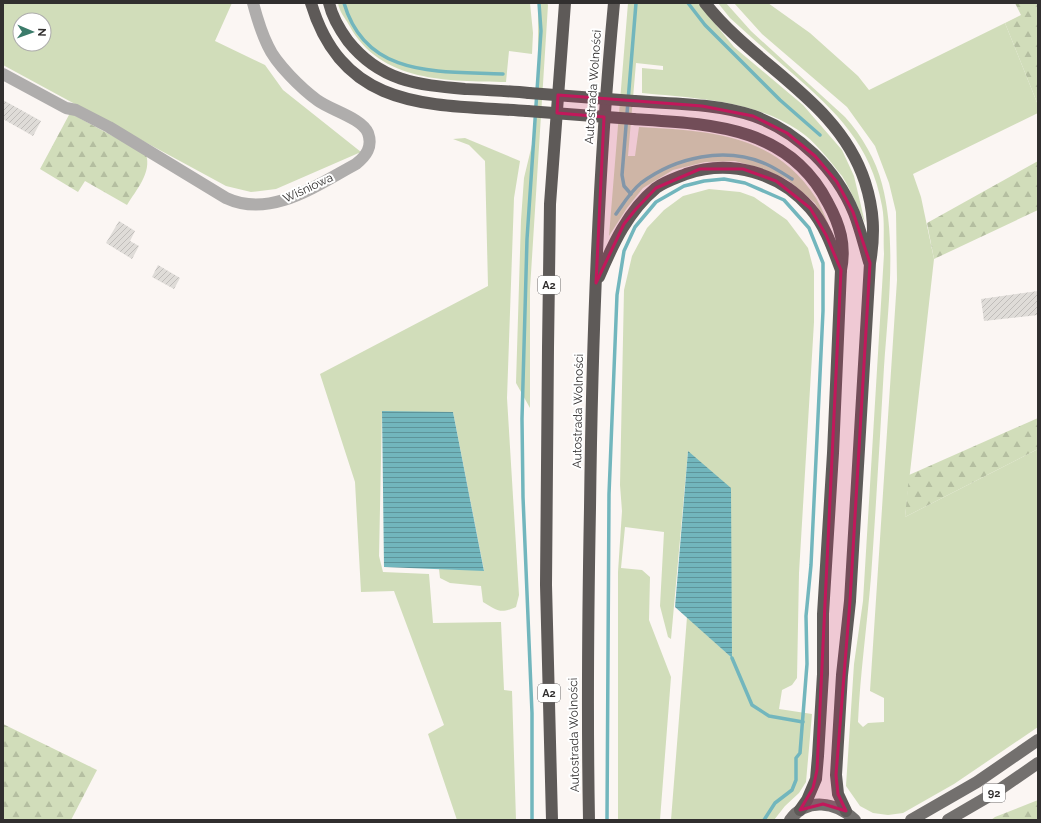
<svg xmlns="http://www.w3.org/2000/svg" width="1041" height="823" viewBox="0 0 1041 823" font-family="Raleway,sans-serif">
  <defs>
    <pattern id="forest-firs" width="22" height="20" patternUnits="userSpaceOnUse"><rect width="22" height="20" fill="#d1ddba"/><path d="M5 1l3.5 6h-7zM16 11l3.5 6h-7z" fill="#b4bea0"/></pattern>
    <pattern id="water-rules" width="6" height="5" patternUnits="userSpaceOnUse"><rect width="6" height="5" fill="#72b6bd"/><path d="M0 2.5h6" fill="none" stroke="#5e949a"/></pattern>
    <pattern id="building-hatch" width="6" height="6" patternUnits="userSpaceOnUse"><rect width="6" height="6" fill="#dfdcd8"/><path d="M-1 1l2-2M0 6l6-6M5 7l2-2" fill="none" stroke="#c0bdba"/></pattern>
  </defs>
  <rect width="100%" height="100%" fill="#fbf6f3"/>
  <!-- grass -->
  <g fill="#d1ddba" fill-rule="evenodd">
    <path d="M 3,3 L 232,3 L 215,41 L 265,65 L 283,90 L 361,152 L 276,189 L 251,192 L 226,186 L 3,65 ZM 20,20 L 44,20 L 44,44 L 20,44 Z"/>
    <path d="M 338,3 L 530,3 L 533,33 L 532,54 L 509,51 L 506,82 C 449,81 380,83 349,25 C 345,18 339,11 338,3 Z"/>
    <polygon points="538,3 547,3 548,5 530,289 530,408 516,383 521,220 524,178 535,132 538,81"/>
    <path d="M 628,3 L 698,3 L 734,47 L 803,105 L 842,150 L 854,176 L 865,223 C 858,208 851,190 842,176 C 829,160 815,141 798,130 C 753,100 694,98 642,93 L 642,68 L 663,70 L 663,66 L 636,63 L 628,156 L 635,156 L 639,127 C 709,131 774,133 816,198 C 823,210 828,224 834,237 L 815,203 L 788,180 L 763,169 L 735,161 L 705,162 L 673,170 L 643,188 L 627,208 L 609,236 Z"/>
    <path d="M 718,3 L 726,3 L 751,31 L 845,117 C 862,136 876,160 882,184 C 897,241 888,309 884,367 C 880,437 876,507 871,577 C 867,626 860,674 858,722 L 863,727 L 868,723 L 884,722 L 884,698 L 870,691 L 897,280 L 896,212 L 889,183 L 875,146 L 847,107 L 762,34 L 734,3 L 768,3 L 810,33 L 858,76 L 869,90 L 1005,23 L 1038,105 L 1038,113 L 913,174 L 921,197 L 934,259 L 905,517 L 1038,449 L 1038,727 L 954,784 L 903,813 L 888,815 L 873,813 L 860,806 L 846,786 L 854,664 L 863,601 L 884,254 C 883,239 885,221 882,206 C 871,144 836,112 792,73 C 771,55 750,36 730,18 Z"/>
    <path d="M 465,138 L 520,161 L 514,198 L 507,398 L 519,595 L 516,607 C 500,614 498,611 483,602 L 481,586 L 450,583 L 440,578 L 439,569 L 484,570 L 453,412 L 382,412 L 379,556 L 383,572 L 429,574 L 433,623 L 501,622 L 504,690 L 512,691 L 516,820 L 457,820 L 428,734 L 444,725 L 394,591 L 361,592 L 355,482 L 320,374 L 488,286 L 485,161 L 469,145 L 453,139 Z"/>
    <polygon points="709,189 740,192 754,197 787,220 808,248 814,271 814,322 799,573 797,678 792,685 782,690 779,709 812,714 806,782 799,793 785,806 774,820 671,820 687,617 731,657 688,451 671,639 668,637 660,606 664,532 625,527 621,568 642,570 650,577 649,620 671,677 660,820 618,820 618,572 622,511 620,485 624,290 632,256 647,228 664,210 683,196"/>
  </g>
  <!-- forest -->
  <g fill="url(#forest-firs)">
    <polygon points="1015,3 1038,3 1038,105 1005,23 1021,15"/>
    <path d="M 70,113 L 146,154 C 152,173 136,190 127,205 L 85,181 L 78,192 L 40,169 Z"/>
    <polygon points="1038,161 1038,210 934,259 927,223"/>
    <polygon points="1038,418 1038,449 905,517 909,475"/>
    <polygon points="3,724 97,770 71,820 3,820"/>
    <polygon points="1038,800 1038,820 991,820 995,817"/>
  </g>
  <!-- water -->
  <g fill="url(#water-rules)">
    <polygon points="382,411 453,412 484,571 384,567"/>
    <polygon points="688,451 731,488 732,658 675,607"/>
  </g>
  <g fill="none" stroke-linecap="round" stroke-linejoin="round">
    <!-- stream -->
    <g stroke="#72b6bd" stroke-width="3.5">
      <path d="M 344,3 C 366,79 440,71 503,74"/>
      <polyline points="688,3 705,25 780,100 820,135"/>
      <polyline points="631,194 624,186 622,175 636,3"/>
      <path d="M 616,214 C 623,204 631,191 641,183 C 676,157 725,146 766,164 C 775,168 784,174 792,179"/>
      <polyline points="732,658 752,705 769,716 803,722"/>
      <polyline points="532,820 532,713 523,497 522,419 527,239 541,31 539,3"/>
      <polyline points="607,820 609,494 617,295 624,251 635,227 656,202 684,186 704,181 724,179 745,183 784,200 809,228 823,263 823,311 811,565 806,616 807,664 800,753 796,758 796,780 792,790 775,803 764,820"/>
    </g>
  </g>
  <!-- building -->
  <g fill="url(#building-hatch)">
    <polygon points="3,100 41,121 33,136 3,119"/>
    <polygon points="119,221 135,231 130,241 139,246 132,259 106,243"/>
    <polygon points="158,265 180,278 174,289 152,277"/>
    <polygon points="1038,291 1038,315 984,321 981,299"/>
  </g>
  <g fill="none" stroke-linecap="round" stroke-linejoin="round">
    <!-- street -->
    <path stroke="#afadac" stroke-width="12" d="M 3,74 L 66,108 L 76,110 L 109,127 L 226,198 C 271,219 317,185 356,164 C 366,156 373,147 368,133 C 362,118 330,110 317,100 C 302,89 276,64 268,46 C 261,32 257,18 253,3"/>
    <!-- primary -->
    <g stroke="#73706e" stroke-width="12">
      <path d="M 790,820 C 807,797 836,802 855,820"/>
      <polyline points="911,820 977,782 1038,740"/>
      <polyline points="948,820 996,792 1038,763"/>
    </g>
    <!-- highway -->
    <g stroke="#5e5a58" stroke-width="12">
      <path d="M 311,3 C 344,113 433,104 527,111"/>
      <path d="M 329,3 C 332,16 340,30 348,41 C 380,81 417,85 465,89 C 486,90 508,91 529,93"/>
      <path d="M 705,3 C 755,67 839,101 865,182 C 874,210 875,234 870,263 L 850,601 L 842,675 L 836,775 L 838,794 L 846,811"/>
      <path d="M 634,101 C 672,104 716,103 754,116 C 798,132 836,169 854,213 C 860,228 864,245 869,262"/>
      <path d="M 633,119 C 709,124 788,125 828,203 C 840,225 846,245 841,270 L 833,453 L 823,614 L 823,674 L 818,756 L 816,779 L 807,800 L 800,810"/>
      <path d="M 599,277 C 613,244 628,211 656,188 C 664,182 676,178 686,174 C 730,159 779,172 810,208 C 825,225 833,249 841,270"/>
      <polyline points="552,820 546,585 548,348 550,204 565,3"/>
      <path d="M 589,820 C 587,716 588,612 590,508 C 592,339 598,171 614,3"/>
    </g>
    <!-- highway-bridge -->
    <g stroke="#5e5a58" stroke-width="12">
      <polyline points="529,93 634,101"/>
      <polyline points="527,111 633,119"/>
    </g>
  </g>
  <!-- marked area -->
  <path fill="#c2185b" fill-opacity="0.2" stroke="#c2185b" stroke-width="3" stroke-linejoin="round" d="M 558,95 L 702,106 L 753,116 L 787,133 L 815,156 L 837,182 L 853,212 L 870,263 L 850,601 L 836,775 L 838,794 L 846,811 L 823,804 L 800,810 L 813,788 L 817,770 L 841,270 L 826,235 L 810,208 L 776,181 L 743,169 L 700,169 L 656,188 L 636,209 L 624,224 L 596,283 L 604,117 L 557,113 Z"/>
  <g text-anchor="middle" stroke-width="4" stroke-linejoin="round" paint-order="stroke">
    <!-- shield labels -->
    <g fill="#fff" stroke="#6f6d6d" stroke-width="1">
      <rect x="538" y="276" width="22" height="18" rx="3"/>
      <rect x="538" y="684" width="22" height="18" rx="3"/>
      <rect x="983" y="784" width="22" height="18" rx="3"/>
    </g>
    <g font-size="11" font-weight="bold" fill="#312f2f">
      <text x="549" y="289">A2</text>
      <text x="549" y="697">A2</text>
      <text x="994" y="797">92</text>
    </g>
    <!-- street labels -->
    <g font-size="12" fill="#312f2f" stroke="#fff">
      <text transform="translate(593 87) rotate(-86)" y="4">Autostrada Wolności</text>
      <text transform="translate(308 188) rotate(-25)" y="4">Wiśniowa</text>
      <text transform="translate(578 411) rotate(-89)" y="4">Autostrada Wolności</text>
      <text transform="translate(574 735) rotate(-91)" y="4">Autostrada Wolności</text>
    </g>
  </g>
  <!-- border -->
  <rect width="1041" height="823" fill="none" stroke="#312f2f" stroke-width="8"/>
  <!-- north arrow -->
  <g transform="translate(32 32) rotate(92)"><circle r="19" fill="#ffffff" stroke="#adacac"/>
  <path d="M0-3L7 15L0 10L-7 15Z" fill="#3b7b6a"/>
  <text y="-6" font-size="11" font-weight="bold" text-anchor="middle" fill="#312f2f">N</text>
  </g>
</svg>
